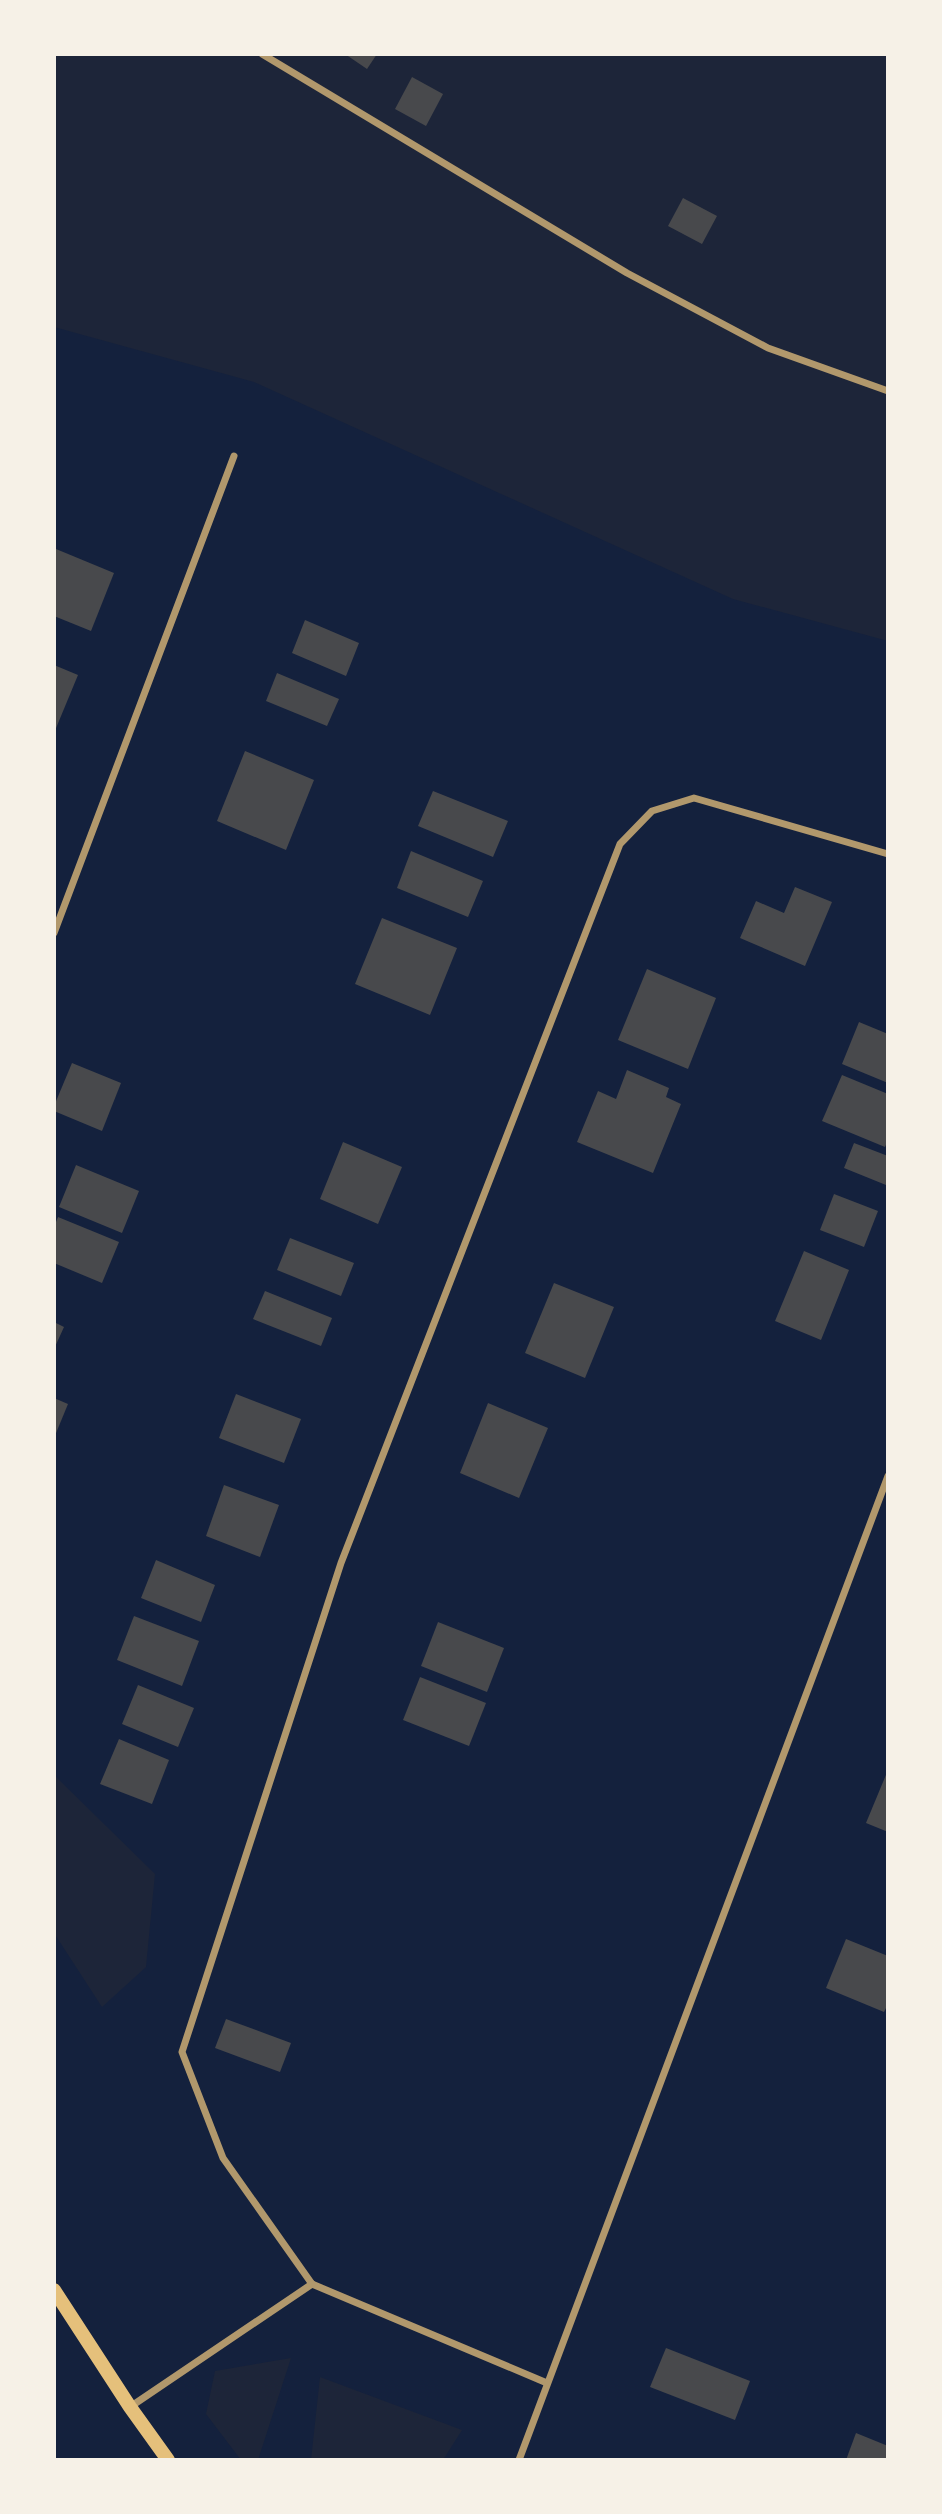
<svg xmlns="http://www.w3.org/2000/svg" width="942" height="2514" viewBox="0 0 942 2514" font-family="Montserrat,sans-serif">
  <rect width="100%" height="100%" fill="#14213d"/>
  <!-- green -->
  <g fill="#1d2539">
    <polygon points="54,54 888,54 888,641 733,599 254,382 54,327"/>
    <polygon points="54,1775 155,1874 146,1967 102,2007 54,1933"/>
    <polygon points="291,2358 258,2460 241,2460 206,2414 215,2371"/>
    <polygon points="320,2377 462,2430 443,2460 311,2460"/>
  </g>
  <!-- building -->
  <g fill="#48494c">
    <polygon points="345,54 377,54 367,69"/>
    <polygon points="412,77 443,94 426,126 395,109"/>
    <polygon points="683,198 717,216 702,244 668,226"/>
    <polygon points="56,549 114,573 91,631 54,616"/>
    <polygon points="305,620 359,643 346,676 292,653"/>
    <polygon points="54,665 78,675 54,733"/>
    <polygon points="277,673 339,699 327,726 266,701"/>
    <polygon points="245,751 314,780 286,850 217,821"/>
    <polygon points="433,791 508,821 493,857 418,826"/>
    <polygon points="411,851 483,881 468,917 397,888"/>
    <polygon points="795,887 832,902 805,966 740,938 756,901 784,913"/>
    <polygon points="382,918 457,948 430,1015 355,984"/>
    <polygon points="647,969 716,998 688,1069 618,1040"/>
    <polygon points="859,1022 888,1034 888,1083 842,1064"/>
    <polygon points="72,1063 121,1083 102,1131 54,1111 54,1106"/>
    <polygon points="627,1070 669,1088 666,1097 681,1104 653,1173 577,1142 598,1091 616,1099"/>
    <polygon points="842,1075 888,1094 888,1140 885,1147 822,1121"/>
    <polygon points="343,1142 402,1167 378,1224 320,1199"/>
    <polygon points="854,1143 888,1156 886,1185 844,1168"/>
    <polygon points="76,1165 139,1191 122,1233 59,1207"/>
    <polygon points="834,1194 878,1211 864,1247 820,1230"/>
    <polygon points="58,1217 119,1242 102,1283 54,1263 54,1227"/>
    <polygon points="290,1238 354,1263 341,1296 277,1270"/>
    <polygon points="804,1251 849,1270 821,1340 775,1321"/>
    <polygon points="554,1283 614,1307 585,1378 525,1353"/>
    <polygon points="265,1291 332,1318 321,1346 253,1319"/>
    <polygon points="54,1322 64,1327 54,1349"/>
    <polygon points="236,1394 301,1419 284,1463 219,1438"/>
    <polygon points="54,1398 68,1404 54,1438"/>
    <polygon points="488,1403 548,1428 519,1498 460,1473"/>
    <polygon points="224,1485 279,1505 260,1557 206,1536"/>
    <polygon points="156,1560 215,1585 201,1622 141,1598"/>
    <polygon points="134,1616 199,1641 182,1686 117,1660"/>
    <polygon points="438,1622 504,1648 487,1692 421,1666"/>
    <polygon points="420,1677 486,1703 469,1746 403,1720"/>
    <polygon points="138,1685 194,1708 178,1747 122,1724"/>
    <polygon points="119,1739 169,1760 152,1804 100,1784"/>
    <polygon points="888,1770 888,1832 866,1823"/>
    <polygon points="846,1939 888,1956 888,2004 884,2012 826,1988"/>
    <polygon points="226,2019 291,2043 280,2072 215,2048"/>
    <polygon points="666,2348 750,2381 735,2420 650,2387"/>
    <polygon points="856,2433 888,2446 888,2460 846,2460"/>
  </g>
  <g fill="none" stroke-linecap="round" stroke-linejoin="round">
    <!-- minor -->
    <g stroke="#b1986c" stroke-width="7">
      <polyline points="262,54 627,273 768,348 888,391"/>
      <polyline points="54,933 234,456"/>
      <polyline points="312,2284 223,2158 182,2052 341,1563 620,844 652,811 694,798 888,854"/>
      <polyline points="312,2284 547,2383"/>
      <polyline points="130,2407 312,2284"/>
      <polyline points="519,2460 888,1476"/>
    </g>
    <!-- secondary -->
    <polyline stroke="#e5c07b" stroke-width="14" points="54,2290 130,2407 168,2460"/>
  </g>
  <!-- border -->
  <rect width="942" height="2514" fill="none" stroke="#f6f1e7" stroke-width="112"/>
</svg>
